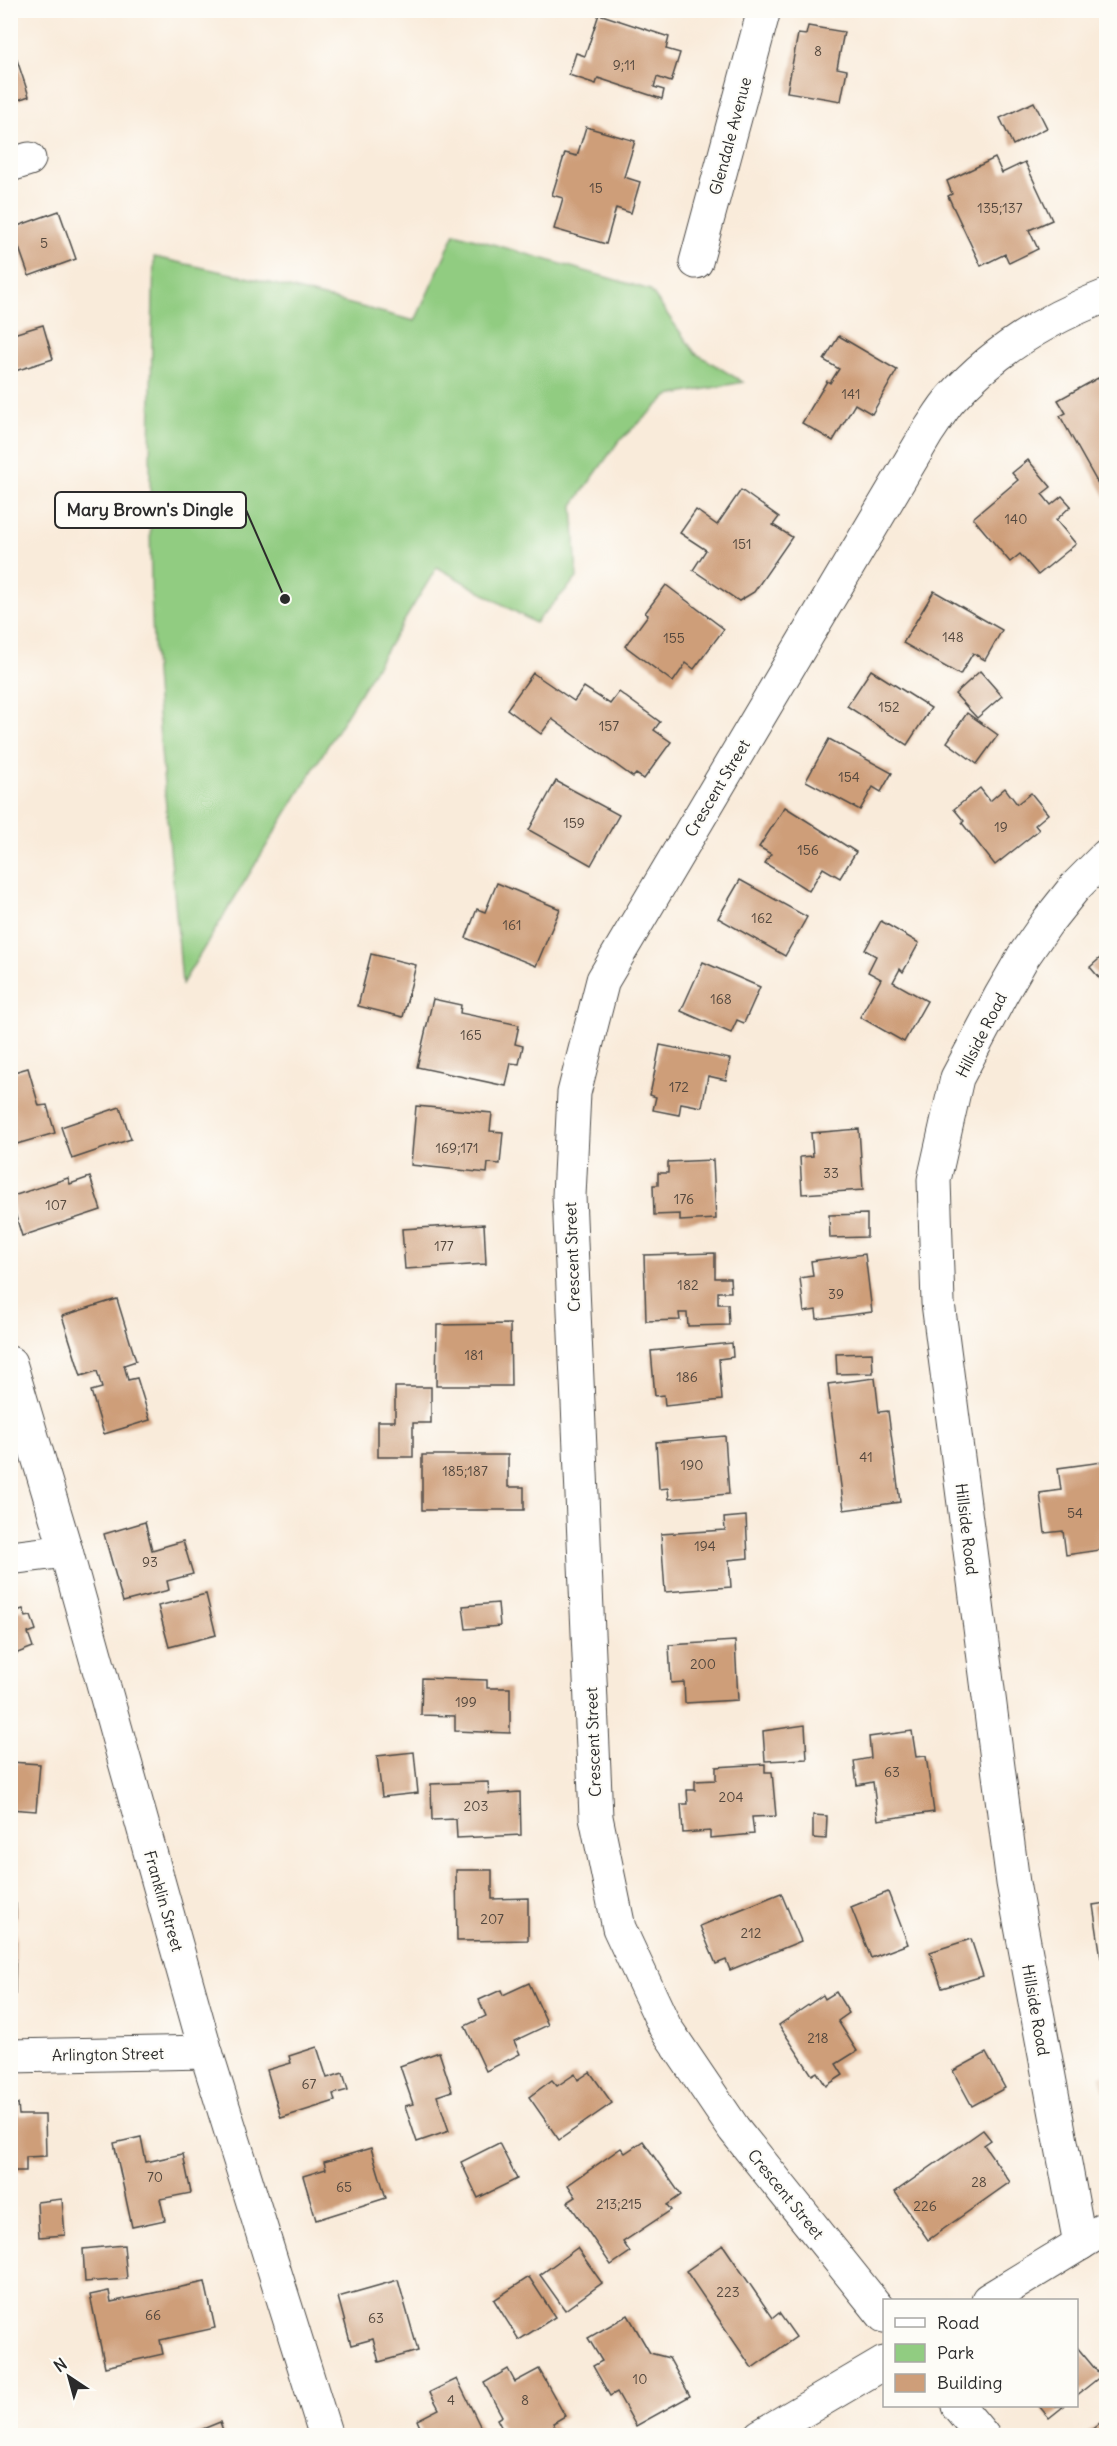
<svg xmlns="http://www.w3.org/2000/svg" width="1117" height="2446" viewBox="0 0 1117 2446" font-family="Delius,sans-serif">
  <rect width="100%" height="100%" fill="#fdfcf7"/>
  <filter id="ink" filterUnits="userSpaceOnUse"><feTurbulence type="fractalNoise" baseFrequency=".0167" numOctaves="2"/><feDisplacementMap in="SourceGraphic" scale="12" xChannelSelector="R" yChannelSelector="G"/><feConvolveMatrix kernelMatrix="1 2 1 2 8 2 1 2 1" color-interpolation-filters="sRGB"/></filter>
  <filter id="wash" filterUnits="userSpaceOnUse"><feTurbulence type="fractalNoise" baseFrequency=".008" numOctaves="4" result="noise"/><feDisplacementMap in="SourceGraphic" scale="24" xChannelSelector="R" yChannelSelector="G"/><feGaussianBlur stdDeviation="1.35" result="paint"/><feColorMatrix in="noise" values="0 0 0 0 0 0 0 0 0 0 0 0 0 0 0 0 0 1.4 0 .05"/><feComposite in="paint" operator="in"/></filter>
  <g filter="url(#wash)">
    <rect width="100%" height="100%" fill="#f9ebda"/>
    <!-- green -->
    <path fill="#91cc81" stroke="#5e7c56" stroke-width="1.5" d="M 455,233 L 650,290 L 695,353 L 743,382 L 668,396 L 618,442 L 573,505 L 577,578 L 535,623 L 437,567 L 182,984 C 173,862 157,741 152,619 C 148,498 151,377 154,257 L 259,280 L 415,321 Z"/>
    <g id="blocks">
      <!-- building -->
      <g fill="#ce9e79">
        <polygon points="599,14 669,37 666,49 680,53 671,82 657,77 654,87 664,90 662,99 598,78 596,84 569,75 576,53 585,56"/>
        <polygon points="808,26 844,32 837,68 847,70 841,101 787,92 798,34 806,35"/>
        <polygon points="15,54 29,96 10,103 10,55"/>
        <polygon points="1034,102 1047,128 1013,145 1000,118"/>
        <polygon points="586,127 635,141 624,177 640,182 631,213 616,208 606,244 554,229 563,198 552,195 565,153 577,156"/>
        <polygon points="995,158 1002,173 1025,162 1052,220 1029,230 1038,249 1009,263 1005,254 981,266 948,196 952,194 947,181"/>
        <polygon points="59,211 76,259 29,276 12,228"/>
        <polygon points="43,325 53,359 12,372 10,335"/>
        <polygon points="839,336 897,370 872,414 855,404 833,441 802,423 827,381 830,383 839,369 824,360"/>
        <polygon points="1098,378 1106,391 1106,498 1060,416 1066,413 1058,400"/>
        <polygon points="1028,460 1051,487 1042,494 1051,505 1062,496 1071,506 1056,520 1076,544 1038,575 1020,554 1010,562 973,518 1018,480 1012,473"/>
        <polygon points="741,490 779,517 773,525 792,537 754,592 739,601 693,570 706,550 680,533 696,510 717,525"/>
        <polygon points="666,585 724,629 694,669 686,663 673,682 625,646 648,615 645,613"/>
        <polygon points="934,591 1002,630 985,660 973,653 960,675 903,643"/>
        <polygon points="871,670 931,708 907,745 847,706"/>
        <polygon points="980,671 1002,696 977,718 955,694"/>
        <polygon points="533,673 574,701 584,687 610,704 619,692 660,722 654,730 671,742 644,779 636,774 633,777 552,719 541,734 507,709"/>
        <polygon points="967,713 998,735 977,764 947,742"/>
        <polygon points="829,739 892,773 881,792 873,787 860,810 806,781"/>
        <polygon points="556,781 619,815 591,865 529,830"/>
        <polygon points="980,788 990,801 1005,788 1017,804 1031,793 1048,814 1035,825 1039,830 995,865 962,823 964,821 954,809"/>
        <polygon points="785,807 856,852 840,878 823,868 809,891 765,863 771,854 759,847"/>
        <polygon points="740,880 807,917 785,956 718,918"/>
        <polygon points="497,883 560,909 536,966 466,938 477,909 485,912"/>
        <polygon points="881,921 919,943 903,972 900,969 893,982 927,1001 904,1042 860,1017 881,979 868,972 876,956 865,950"/>
        <polygon points="1106,953 1106,986 1090,967"/>
        <polygon points="371,954 416,965 403,1017 358,1006"/>
        <polygon points="703,962 760,987 744,1023 737,1020 731,1033 681,1011"/>
        <polygon points="433,999 461,1005 460,1013 519,1025 515,1044 523,1046 519,1064 511,1063 506,1086 417,1067"/>
        <polygon points="660,1045 730,1059 726,1080 708,1076 702,1107 681,1103 679,1115 653,1110 656,1097 650,1095"/>
        <polygon points="11,1062 14,1072 28,1068 39,1106 47,1105 55,1133 10,1146"/>
        <polygon points="416,1106 492,1113 490,1131 503,1132 500,1164 488,1163 487,1173 411,1165"/>
        <polygon points="120,1107 131,1139 72,1159 61,1127"/>
        <polygon points="859,1129 863,1190 802,1194 800,1157 813,1156 811,1133"/>
        <polygon points="713,1160 716,1219 680,1221 680,1214 654,1215 653,1185 658,1185 658,1173 668,1173 668,1162"/>
        <polygon points="90,1177 101,1210 22,1236 10,1197 68,1178 70,1184"/>
        <polygon points="867,1214 867,1237 830,1238 829,1215"/>
        <polygon points="484,1224 486,1264 405,1269 402,1229"/>
        <polygon points="715,1253 715,1278 730,1278 731,1292 718,1292 718,1304 728,1304 729,1325 688,1326 687,1313 679,1313 680,1320 646,1321 644,1255"/>
        <polygon points="865,1254 872,1312 817,1319 816,1310 804,1312 800,1278 813,1276 811,1261"/>
        <polygon points="117,1299 136,1361 124,1365 128,1380 137,1378 150,1420 104,1434 91,1391 102,1388 97,1371 81,1376 62,1316"/>
        <polygon points="510,1324 511,1386 436,1386 437,1325"/>
        <polygon points="732,1343 733,1357 719,1359 722,1400 665,1406 664,1395 655,1396 651,1351"/>
        <polygon points="872,1353 873,1373 837,1374 836,1354"/>
        <polygon points="875,1378 879,1412 888,1411 900,1502 844,1510 828,1384"/>
        <polygon points="395,1387 431,1387 431,1423 413,1423 413,1457 378,1457 378,1421 395,1421"/>
        <polygon points="725,1436 729,1494 669,1499 668,1488 659,1489 656,1442"/>
        <polygon points="422,1455 508,1455 508,1487 524,1487 524,1510 422,1510"/>
        <polygon points="1102,1462 1106,1496 1106,1549 1066,1555 1063,1531 1045,1533 1040,1493 1061,1490 1058,1468"/>
        <polygon points="746,1516 748,1558 729,1560 731,1587 665,1592 661,1534 725,1530 724,1518"/>
        <polygon points="145,1522 152,1550 183,1541 193,1574 167,1581 169,1590 123,1602 104,1534"/>
        <polygon points="206,1594 216,1635 169,1647 158,1606"/>
        <polygon points="498,1603 500,1626 466,1629 463,1606"/>
        <polygon points="23,1609 26,1617 31,1616 36,1630 28,1633 33,1647 10,1656 10,1613"/>
        <polygon points="735,1641 738,1700 685,1703 684,1682 671,1683 669,1645"/>
        <polygon points="422,1678 487,1680 487,1688 510,1688 510,1733 455,1731 455,1716 421,1715"/>
        <polygon points="805,1725 807,1759 765,1761 763,1731"/>
        <polygon points="912,1731 916,1757 926,1756 934,1812 878,1820 873,1782 857,1785 854,1761 871,1758 869,1737"/>
        <polygon points="414,1752 418,1793 382,1797 377,1756"/>
        <polygon points="10,1762 40,1764 36,1811 10,1809"/>
        <polygon points="765,1764 765,1772 772,1772 776,1816 752,1817 754,1834 710,1838 710,1831 683,1833 681,1804 688,1804 687,1790 695,1790 695,1781 716,1780 716,1767"/>
        <polygon points="488,1782 489,1794 520,1792 521,1835 457,1838 456,1819 432,1820 431,1784"/>
        <polygon points="813,1815 827,1816 826,1839 813,1838"/>
        <polygon points="456,1870 492,1870 492,1899 528,1898 528,1940 457,1941"/>
        <polygon points="888,1892 908,1944 871,1958 851,1907"/>
        <polygon points="781,1893 801,1941 730,1970 726,1960 716,1964 700,1926"/>
        <polygon points="1106,1903 1106,1958 1101,1958 1093,1905"/>
        <polygon points="10,1904 16,1904 15,2006 10,2006"/>
        <polygon points="971,1939 983,1976 942,1988 930,1952"/>
        <polygon points="529,1983 548,2025 514,2041 520,2054 486,2071 465,2026 486,2016 479,2000 501,1990 503,1995"/>
        <polygon points="836,1992 849,2013 838,2021 857,2051 836,2064 843,2075 826,2086 817,2072 812,2075 779,2025 823,1995 825,1999"/>
        <polygon points="317,2047 327,2078 343,2073 348,2090 333,2094 335,2101 281,2118 267,2070 291,2063 289,2056"/>
        <polygon points="439,2052 452,2091 437,2096 449,2131 417,2142 405,2106 413,2104 400,2066"/>
        <polygon points="986,2053 1005,2088 972,2106 953,2071"/>
        <polygon points="590,2072 612,2103 559,2140 529,2097 552,2080 557,2086 575,2074 578,2080"/>
        <polygon points="1106,2073 1106,2098 1099,2075"/>
        <polygon points="10,2104 18,2104 19,2115 45,2115 46,2156 26,2157 26,2171 10,2171"/>
        <polygon points="983,2130 991,2140 984,2145 1010,2182 928,2240 895,2192"/>
        <polygon points="141,2137 146,2162 183,2154 191,2193 160,2199 165,2220 132,2227 114,2143"/>
        <polygon points="643,2141 681,2195 667,2205 671,2210 623,2242 630,2252 611,2265 568,2202 576,2197 568,2185 621,2148 625,2153"/>
        <polygon points="499,2143 517,2179 478,2198 461,2162"/>
        <polygon points="371,2148 386,2198 316,2220 303,2176 326,2169 324,2162"/>
        <polygon points="62,2199 65,2235 39,2237 37,2202"/>
        <polygon points="124,2245 127,2279 85,2282 83,2249"/>
        <polygon points="723,2245 773,2318 779,2313 796,2337 752,2368 686,2271"/>
        <polygon points="577,2248 602,2283 565,2310 540,2275"/>
        <polygon points="529,2277 555,2317 519,2340 494,2300"/>
        <polygon points="398,2280 418,2351 379,2362 373,2339 351,2345 338,2297"/>
        <polygon points="205,2282 215,2328 160,2340 163,2354 105,2367 90,2295 109,2291 111,2302"/>
        <polygon points="628,2315 650,2353 669,2358 690,2396 636,2426 617,2392 610,2396 593,2366 602,2361 588,2338"/>
        <polygon points="1076,2346 1101,2376 1076,2396"/>
        <polygon points="508,2369 515,2382 539,2369 565,2416 553,2423 560,2436 506,2436 497,2419 502,2416 484,2383"/>
        <polygon points="457,2379 485,2436 424,2436 417,2420 439,2409 430,2392"/>
        <polygon points="1039,2406 1064,2406 1049,2418"/>
        <polygon points="1106,2418 1106,2436 1084,2436"/>
        <polygon points="220,2422 225,2436 188,2436 188,2435"/>
      </g>
    </g>
  </g>
  <g filter="url(#ink)">
    <use href="#blocks" fill-opacity="0" stroke="#4a4845" stroke-width="1.5"/>
    <g fill="none" stroke-linecap="round" stroke-linejoin="round">
      <!-- street casing -->
      <g stroke="#4a4845" stroke-width="35">
        <g id="street">
          <polyline points="10,165 29,159"/>
          <polyline points="696,262 764,10"/>
          <polyline points="10,1363 66,1551 206,2052 326,2436"/>
          <polyline points="10,1558 66,1551"/>
          <polyline points="10,2056 206,2052"/>
          <polyline points="1080,2244 1013,1883 938,1303 934,1180 957,1078 1001,995 1023,957 1048,921 1075,887 1106,856"/>
          <polyline points="988,2300 1106,2228"/>
          <path d="M 884,2316 L 734,2129 L 665,2027 L 619,1928 L 596,1817 L 569,1196 L 574,1093 L 603,980 L 927,433 C 935,422 942,409 951,399 C 993,351 1048,318 1106,296"/>
          <polyline points="958,2406 983,2436"/>
          <polyline points="760,2436 884,2363"/>
        </g>
      </g>
      <!-- street -->
      <use href="#street" stroke="#fff" stroke-width="33"/>
    </g>
  </g>
  <g text-anchor="middle" stroke-width="4.5" stroke-linejoin="round" paint-order="stroke">
    <!-- number labels -->
    <g font-size="14" fill="#54483e">
      <text x="818" y="56">8</text>
      <text x="624" y="70">9;11</text>
      <text x="596" y="193">15</text>
      <text x="1000" y="213">135;137</text>
      <text x="44" y="248">5</text>
      <text x="851" y="399">141</text>
      <text x="1016" y="524">140</text>
      <text x="742" y="549">151</text>
      <text x="953" y="642">148</text>
      <text x="674" y="643">155</text>
      <text x="889" y="712">152</text>
      <text x="609" y="731">157</text>
      <text x="849" y="782">154</text>
      <text x="574" y="828">159</text>
      <text x="1001" y="832">19</text>
      <text x="808" y="855">156</text>
      <text x="762" y="923">162</text>
      <text x="512" y="930">161</text>
      <text x="721" y="1004">168</text>
      <text x="471" y="1040">165</text>
      <text x="679" y="1092">172</text>
      <text x="457" y="1153">169;171</text>
      <text x="831" y="1178">33</text>
      <text x="684" y="1204">176</text>
      <text x="56" y="1210">107</text>
      <text x="444" y="1251">177</text>
      <text x="688" y="1290">182</text>
      <text x="836" y="1299">39</text>
      <text x="474" y="1360">181</text>
      <text x="687" y="1382">186</text>
      <text x="866" y="1462">41</text>
      <text x="692" y="1470">190</text>
      <text x="465" y="1476">185;187</text>
      <text x="1075" y="1518">54</text>
      <text x="705" y="1551">194</text>
      <text x="150" y="1567">93</text>
      <text x="703" y="1669">200</text>
      <text x="466" y="1707">199</text>
      <text x="892" y="1777">63</text>
      <text x="731" y="1802">204</text>
      <text x="476" y="1811">203</text>
      <text x="492" y="1924">207</text>
      <text x="751" y="1938">212</text>
      <text x="818" y="2043">218</text>
      <text x="309" y="2089">67</text>
      <text x="155" y="2182">70</text>
      <text x="979" y="2187">28</text>
      <text x="344" y="2192">65</text>
      <text x="619" y="2209">213;215</text>
      <text x="925" y="2211">226</text>
      <text x="728" y="2297">223</text>
      <text x="153" y="2320">66</text>
      <text x="376" y="2323">63</text>
      <text x="640" y="2384">10</text>
      <text x="451" y="2405">4</text>
      <text x="525" y="2405">8</text>
    </g>
    <!-- street labels -->
    <g font-size="16" fill="#2b2b2b" stroke="#fdfcf7">
      <text transform="translate(730 136) rotate(-75)" y="6">Glendale Avenue</text>
      <text transform="translate(717 788) rotate(-59)" y="6">Crescent Street</text>
      <text transform="translate(981 1035) rotate(-63)" y="6">Hillside Road</text>
      <text transform="translate(572 1257) rotate(-92)" y="6">Crescent Street</text>
      <text transform="translate(967 1529) rotate(83)" y="6">Hillside Road</text>
      <text transform="translate(593 1742) rotate(-92)" y="6">Crescent Street</text>
      <text transform="translate(164 1901) rotate(74)" y="6">Franklin Street</text>
      <text transform="translate(1036 2010) rotate(80)" y="6">Hillside Road</text>
      <text transform="translate(108 2054) rotate(-1)" y="6">Arlington Street</text>
      <text transform="translate(786 2194) rotate(51)" y="6">Crescent Street</text>
    </g>
  </g>
  <!-- callouts -->
  <path fill="none" stroke="#2b2b2b" stroke-width="2" d="M285 599L246 510"/>
  <circle fill="#2b2b2b" stroke="#fdfcf7" stroke-width="2" cx="285" cy="599" r="6"/>
  <rect fill="#fdfcf7" stroke="#2b2b2b" stroke-width="2" x="55" y="492" width="191" height="36" rx="6"/>
  <g font-size="18" text-anchor="middle" font-weight="bold" fill="#2b2b2b">
    <text x="150" y="516">Mary Brown's Dingle</text>
  </g>
  <!-- margin -->
  <rect width="1117" height="2446" fill="none" stroke="#fdfcf7" stroke-width="36"/>
  <!-- legend -->
  <rect x="883" y="2299" width="195" height="108" fill="#fdfcf7" stroke="#a9a8a5" stroke-width="1.5"/>
  <rect x="895" y="2318" width="30" height="9" fill="#ffffff" stroke="#a9a8a5" stroke-width="1.5"/>
  <text x="937" y="2329" font-size="18" fill="#2b2b2b">Road</text>
  <rect x="895" y="2344" width="30" height="18" fill="#91cc81" stroke="#a9a8a5" stroke-width="1.5"/>
  <text x="937" y="2359" font-size="18" fill="#2b2b2b">Park</text>
  <rect x="895" y="2374" width="30" height="18" fill="#ce9e79" stroke="#a9a8a5" stroke-width="1.5"/>
  <text x="937" y="2389" font-size="18" fill="#2b2b2b">Building</text>
  <!-- north arrow -->
  <g transform="translate(69 2377) rotate(324)" stroke="#fdfcf7" stroke-width="4.5" paint-order="stroke">
  <path d="M0-4.5L10 22L0 15L-10 22Z" fill="#2b2b2b"/>
  <text y="-9" font-size="16" font-weight="bold" text-anchor="middle" fill="#2b2b2b">N</text>
  </g>
</svg>
